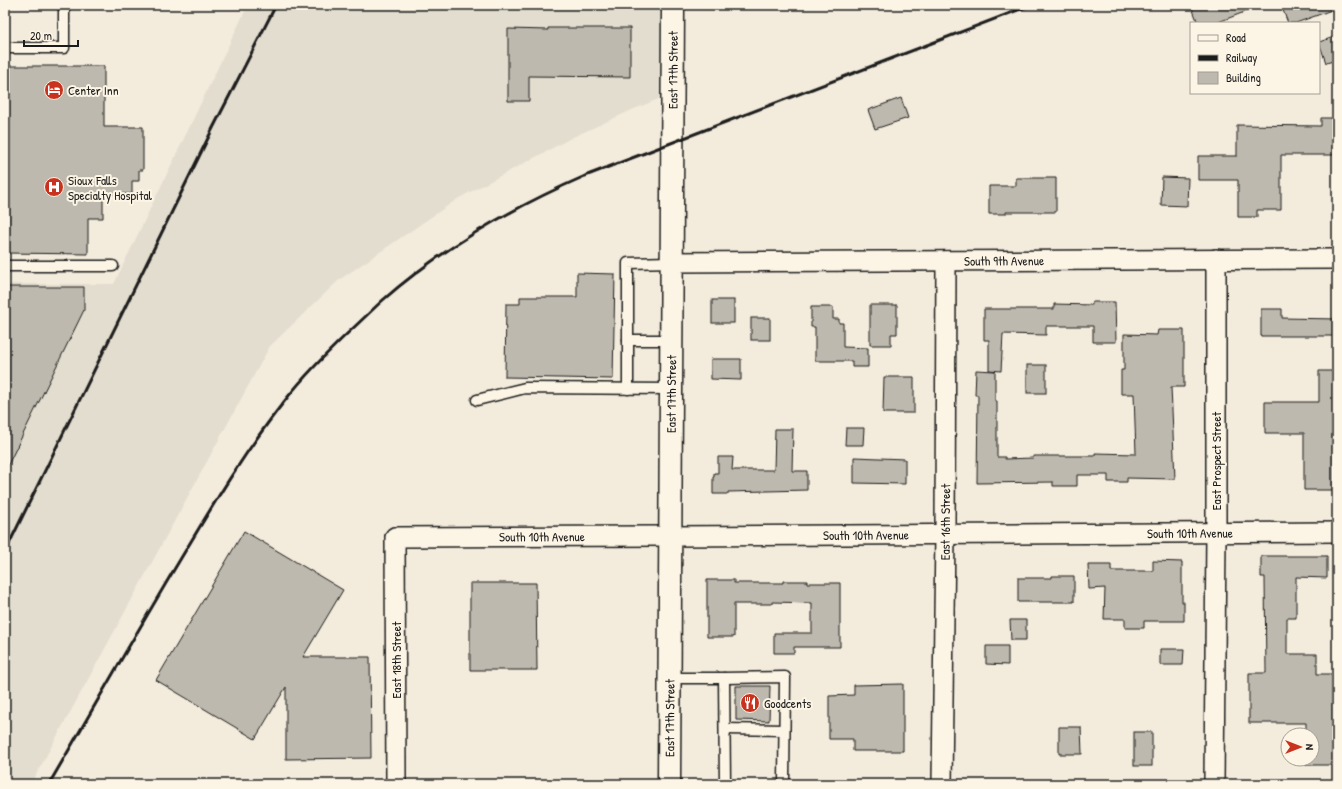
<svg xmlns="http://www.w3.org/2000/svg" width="1342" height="789" viewBox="0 0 1342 789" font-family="'Patrick Hand',sans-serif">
  <rect width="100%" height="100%" fill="#f3ecdd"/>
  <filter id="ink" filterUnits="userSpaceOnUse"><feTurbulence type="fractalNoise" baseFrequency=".025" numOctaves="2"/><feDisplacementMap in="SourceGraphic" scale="8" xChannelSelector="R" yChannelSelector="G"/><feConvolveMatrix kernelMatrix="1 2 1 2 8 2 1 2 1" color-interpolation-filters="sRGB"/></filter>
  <g filter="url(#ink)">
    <!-- built -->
    <polygon fill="#e3ddcf" points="248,5 673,5 673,93 632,110 573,137 459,198 339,280 270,346 31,784 5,784 5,284 114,284"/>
    <!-- building -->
    <g fill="#beb9ae" stroke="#1c1c1c">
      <polygon points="1191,5 1260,5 1260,6 1216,23 1198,23"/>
      <polygon points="1281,5 1337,5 1337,8 1296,23 1288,23"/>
      <polygon points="548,28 630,28 630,77 529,76 529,101 508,101 508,29 548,30"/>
      <polygon points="1337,36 1337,60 1326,63 1319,42"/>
      <polygon points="5,66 104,66 104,127 143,127 143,170 139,170 139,181 132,181 132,194 103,194 103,218 88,218 88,254 5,253"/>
      <polygon points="901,98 908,118 875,129 868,110"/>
      <polygon points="1321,118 1337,118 1337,155 1281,155 1281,210 1257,210 1257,217 1238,217 1238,180 1198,180 1198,156 1237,156 1237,125 1321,126"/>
      <polygon points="1162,177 1188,178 1187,206 1161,205"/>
      <polygon points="1016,178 1056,178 1056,212 1006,212 1006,214 989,214 989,186 1016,186"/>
      <polygon points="577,273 615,274 613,379 505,377 506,304 520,304 520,297 577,297"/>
      <polygon points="5,287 84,287 84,310 5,471"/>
      <rect x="712" y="300" width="22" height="23"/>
      <polygon points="1092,302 1115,302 1116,342 1093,342 1093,326 1046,326 1046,335 1003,334 1001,371 989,370 989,340 984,340 984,309 1054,309 1054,304 1092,305"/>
      <polygon points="870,305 897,305 897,334 891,334 891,345 870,345"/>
      <polygon points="811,307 833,307 833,319 839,319 839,323 843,323 843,347 868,348 868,367 852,367 852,361 815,361 815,327 811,327"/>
      <polygon points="1261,309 1282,309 1282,318 1337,319 1337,336 1261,336"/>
      <rect x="751" y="318" width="19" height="22"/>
      <polygon points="1158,330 1184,330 1184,387 1171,387 1175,479 1127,478 1127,482 1108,482 1108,475 1077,475 1077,486 1053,486 1053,482 977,483 978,395 975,395 976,370 995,371 995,401 997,401 997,457 1005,457 1005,459 1033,458 1033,456 1095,456 1095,453 1136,454 1134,394 1121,394 1121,370 1124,370 1124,334 1157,335"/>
      <polygon points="711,359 741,359 741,380 711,379"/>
      <rect x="1027" y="365" width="19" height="28"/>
      <polygon points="1319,371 1337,371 1337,490 1304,490 1304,433 1265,433 1265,402 1319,402"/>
      <polygon points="884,377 914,377 914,413 883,413"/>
      <polygon points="846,428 864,428 863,445 845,445"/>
      <polygon points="775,429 793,429 792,471 807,471 807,490 728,492 728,494 713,494 713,477 714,477 714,473 718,473 718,457 733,457 732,470 774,470"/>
      <polygon points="854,457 905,459 905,484 854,483"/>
      <polygon points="244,531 343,590 303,657 370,657 371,758 286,759 286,687 255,739 156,680"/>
      <polygon points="1261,556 1327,556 1327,578 1296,577 1296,618 1287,618 1287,654 1317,654 1317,674 1337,674 1337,765 1306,765 1306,759 1312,759 1312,735 1306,735 1306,723 1249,723 1249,673 1266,673 1265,577 1261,577"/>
      <polygon points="1153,561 1182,562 1182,602 1184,602 1184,621 1144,621 1144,628 1125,628 1125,619 1104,619 1105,588 1089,589 1088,565 1111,565 1111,571 1153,571"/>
      <polygon points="1052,576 1074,576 1074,602 1018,602 1018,578 1052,578"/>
      <polygon points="707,580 734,580 734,583 783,583 783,581 807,581 807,583 840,583 840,647 794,647 794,653 774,653 774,633 812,633 812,603 772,602 772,604 734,604 734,637 707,637"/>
      <polygon points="470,583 536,583 537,670 470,670"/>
      <polygon points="1010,620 1026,620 1026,640 1011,640"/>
      <polygon points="986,646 1008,646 1008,665 986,664"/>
      <polygon points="1160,649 1184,649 1183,665 1160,665"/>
      <polygon points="903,684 903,751 853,751 853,739 829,739 829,696 854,695 854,685"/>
      <polygon points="736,686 770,686 769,721 736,720"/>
      <polygon points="1059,727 1081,727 1082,754 1059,754"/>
      <rect x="1134" y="732" width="18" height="34"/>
    </g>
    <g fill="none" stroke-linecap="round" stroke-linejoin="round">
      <!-- lane casing -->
      <g stroke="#1c1c1c" stroke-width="13">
        <g id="lane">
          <polyline points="5,48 64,48 64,5"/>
          <polyline points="5,266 113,266"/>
          <polyline points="628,340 671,340"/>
          <polyline points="628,389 628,263 672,262"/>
          <polyline points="477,400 525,388 671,389"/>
          <polyline points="670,678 724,678 725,784"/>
          <polyline points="724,678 785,677 784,784"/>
          <polyline points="725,729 784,730"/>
        </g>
      </g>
      <!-- street casing -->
      <g stroke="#1c1c1c" stroke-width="22">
        <g id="street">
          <path id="s1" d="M 672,262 L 1337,259"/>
          <path id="s2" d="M 396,784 L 395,537 L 670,536 L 1337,532"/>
          <path id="s3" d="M 942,784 L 945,533 L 946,261"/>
          <polyline points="1214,784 1216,532 1216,259"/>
        </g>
      </g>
      <!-- secondary casing -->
      <g stroke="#1c1c1c" stroke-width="25">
        <g id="secondary">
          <path id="s4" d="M 669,784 L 673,5"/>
        </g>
      </g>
      <!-- lane -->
      <use href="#lane" stroke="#fcf5e5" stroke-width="10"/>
      <!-- street -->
      <use href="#street" stroke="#fcf5e5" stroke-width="19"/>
      <!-- secondary -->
      <use href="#secondary" stroke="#fcf5e5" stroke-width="22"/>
      <!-- rail -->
      <g stroke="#1c1c1c" stroke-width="3">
        <polyline points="5,552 213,128 276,5"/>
        <path d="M 49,784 C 93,709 136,633 181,558 C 214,503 247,448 287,398 C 306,374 328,352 350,331 C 361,321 372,310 383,300 C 441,249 514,207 585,176 L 1031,5"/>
      </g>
    </g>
  </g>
  <!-- icons -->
  <defs>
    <g id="hotel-disc" transform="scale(1)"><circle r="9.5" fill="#c8321e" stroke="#fcf5e5"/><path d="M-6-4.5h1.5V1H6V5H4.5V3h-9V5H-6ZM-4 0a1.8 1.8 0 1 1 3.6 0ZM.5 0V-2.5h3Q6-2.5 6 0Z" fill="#fff"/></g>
    <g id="hospital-disc" transform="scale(1)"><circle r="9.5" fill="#c8321e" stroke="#fcf5e5"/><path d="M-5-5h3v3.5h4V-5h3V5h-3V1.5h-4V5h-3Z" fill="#fff"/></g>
    <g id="restaurant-disc" transform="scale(1)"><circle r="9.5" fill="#c8321e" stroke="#fcf5e5"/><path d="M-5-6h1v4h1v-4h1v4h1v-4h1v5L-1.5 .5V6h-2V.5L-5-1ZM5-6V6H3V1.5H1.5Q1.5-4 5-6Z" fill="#fff"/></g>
  </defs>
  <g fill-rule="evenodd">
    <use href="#hotel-disc" x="54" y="90"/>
    <use href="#hospital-disc" x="54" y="187"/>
    <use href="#restaurant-disc" x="750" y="703"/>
  </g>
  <g text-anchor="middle" stroke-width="4" stroke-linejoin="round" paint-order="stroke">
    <!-- street labels -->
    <g font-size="13" fill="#1c1c1c" stroke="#fcf5e5">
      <text dy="5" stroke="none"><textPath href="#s4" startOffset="714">East 17th Street</textPath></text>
      <text dy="5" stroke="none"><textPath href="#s1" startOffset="332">South 9th Avenue</textPath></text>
      <text dy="5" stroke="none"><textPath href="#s4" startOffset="390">East 17th Street</textPath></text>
      <text transform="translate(1216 461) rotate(-90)" y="5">East Prospect Street</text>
      <text dy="5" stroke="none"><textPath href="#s3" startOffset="262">East 16th Street</textPath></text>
      <text dy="5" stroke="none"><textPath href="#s2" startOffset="1042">South 10th Avenue</textPath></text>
      <text dy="5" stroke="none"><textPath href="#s2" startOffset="718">South 10th Avenue</textPath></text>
      <text dy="5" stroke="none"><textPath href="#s2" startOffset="394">South 10th Avenue</textPath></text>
      <text transform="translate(396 660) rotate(-90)" y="5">East 18th Street</text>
      <text dy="5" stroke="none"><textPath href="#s4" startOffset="66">East 17th Street</textPath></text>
    </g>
    <!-- poi labels -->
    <g font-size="13" fill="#1c1c1c" stroke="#fcf5e5" text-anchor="start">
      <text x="68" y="95">Center Inn</text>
      <text x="68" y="185">Sioux Falls<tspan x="68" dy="15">Specialty Hospital</tspan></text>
      <text x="764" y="708">Goodcents</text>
    </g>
  </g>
  <!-- margin -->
  <rect width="1342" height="789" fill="none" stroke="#fcf5e5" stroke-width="20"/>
  <rect x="10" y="10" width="1322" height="769" fill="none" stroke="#1c1c1c" stroke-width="1.5" filter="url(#ink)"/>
  <!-- legend -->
  <rect x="1190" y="22" width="130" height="72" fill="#fcf5e5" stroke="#a29e95"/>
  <rect x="1198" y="35" width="20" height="6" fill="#fcf5e5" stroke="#a29e95"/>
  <text x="1226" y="42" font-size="12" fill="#1c1c1c">Road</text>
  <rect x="1198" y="55" width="20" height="6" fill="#1c1c1c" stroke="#a29e95"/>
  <text x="1226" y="62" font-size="12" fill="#1c1c1c">Railway</text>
  <rect x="1198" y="72" width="20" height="12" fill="#beb9ae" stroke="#a29e95"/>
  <text x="1226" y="82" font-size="12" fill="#1c1c1c">Building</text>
  <!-- north arrow -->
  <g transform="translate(1300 747) rotate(90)"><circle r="19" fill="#fcf5e5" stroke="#a29e95"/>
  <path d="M0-3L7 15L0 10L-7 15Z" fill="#c8321e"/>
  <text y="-6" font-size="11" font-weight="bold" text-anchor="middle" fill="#1c1c1c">N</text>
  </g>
  <!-- scale -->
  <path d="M24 40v6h54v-6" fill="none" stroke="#1c1c1c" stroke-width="2"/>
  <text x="30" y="40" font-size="12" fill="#1c1c1c" stroke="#fcf5e5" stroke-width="3" paint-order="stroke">20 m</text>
</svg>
